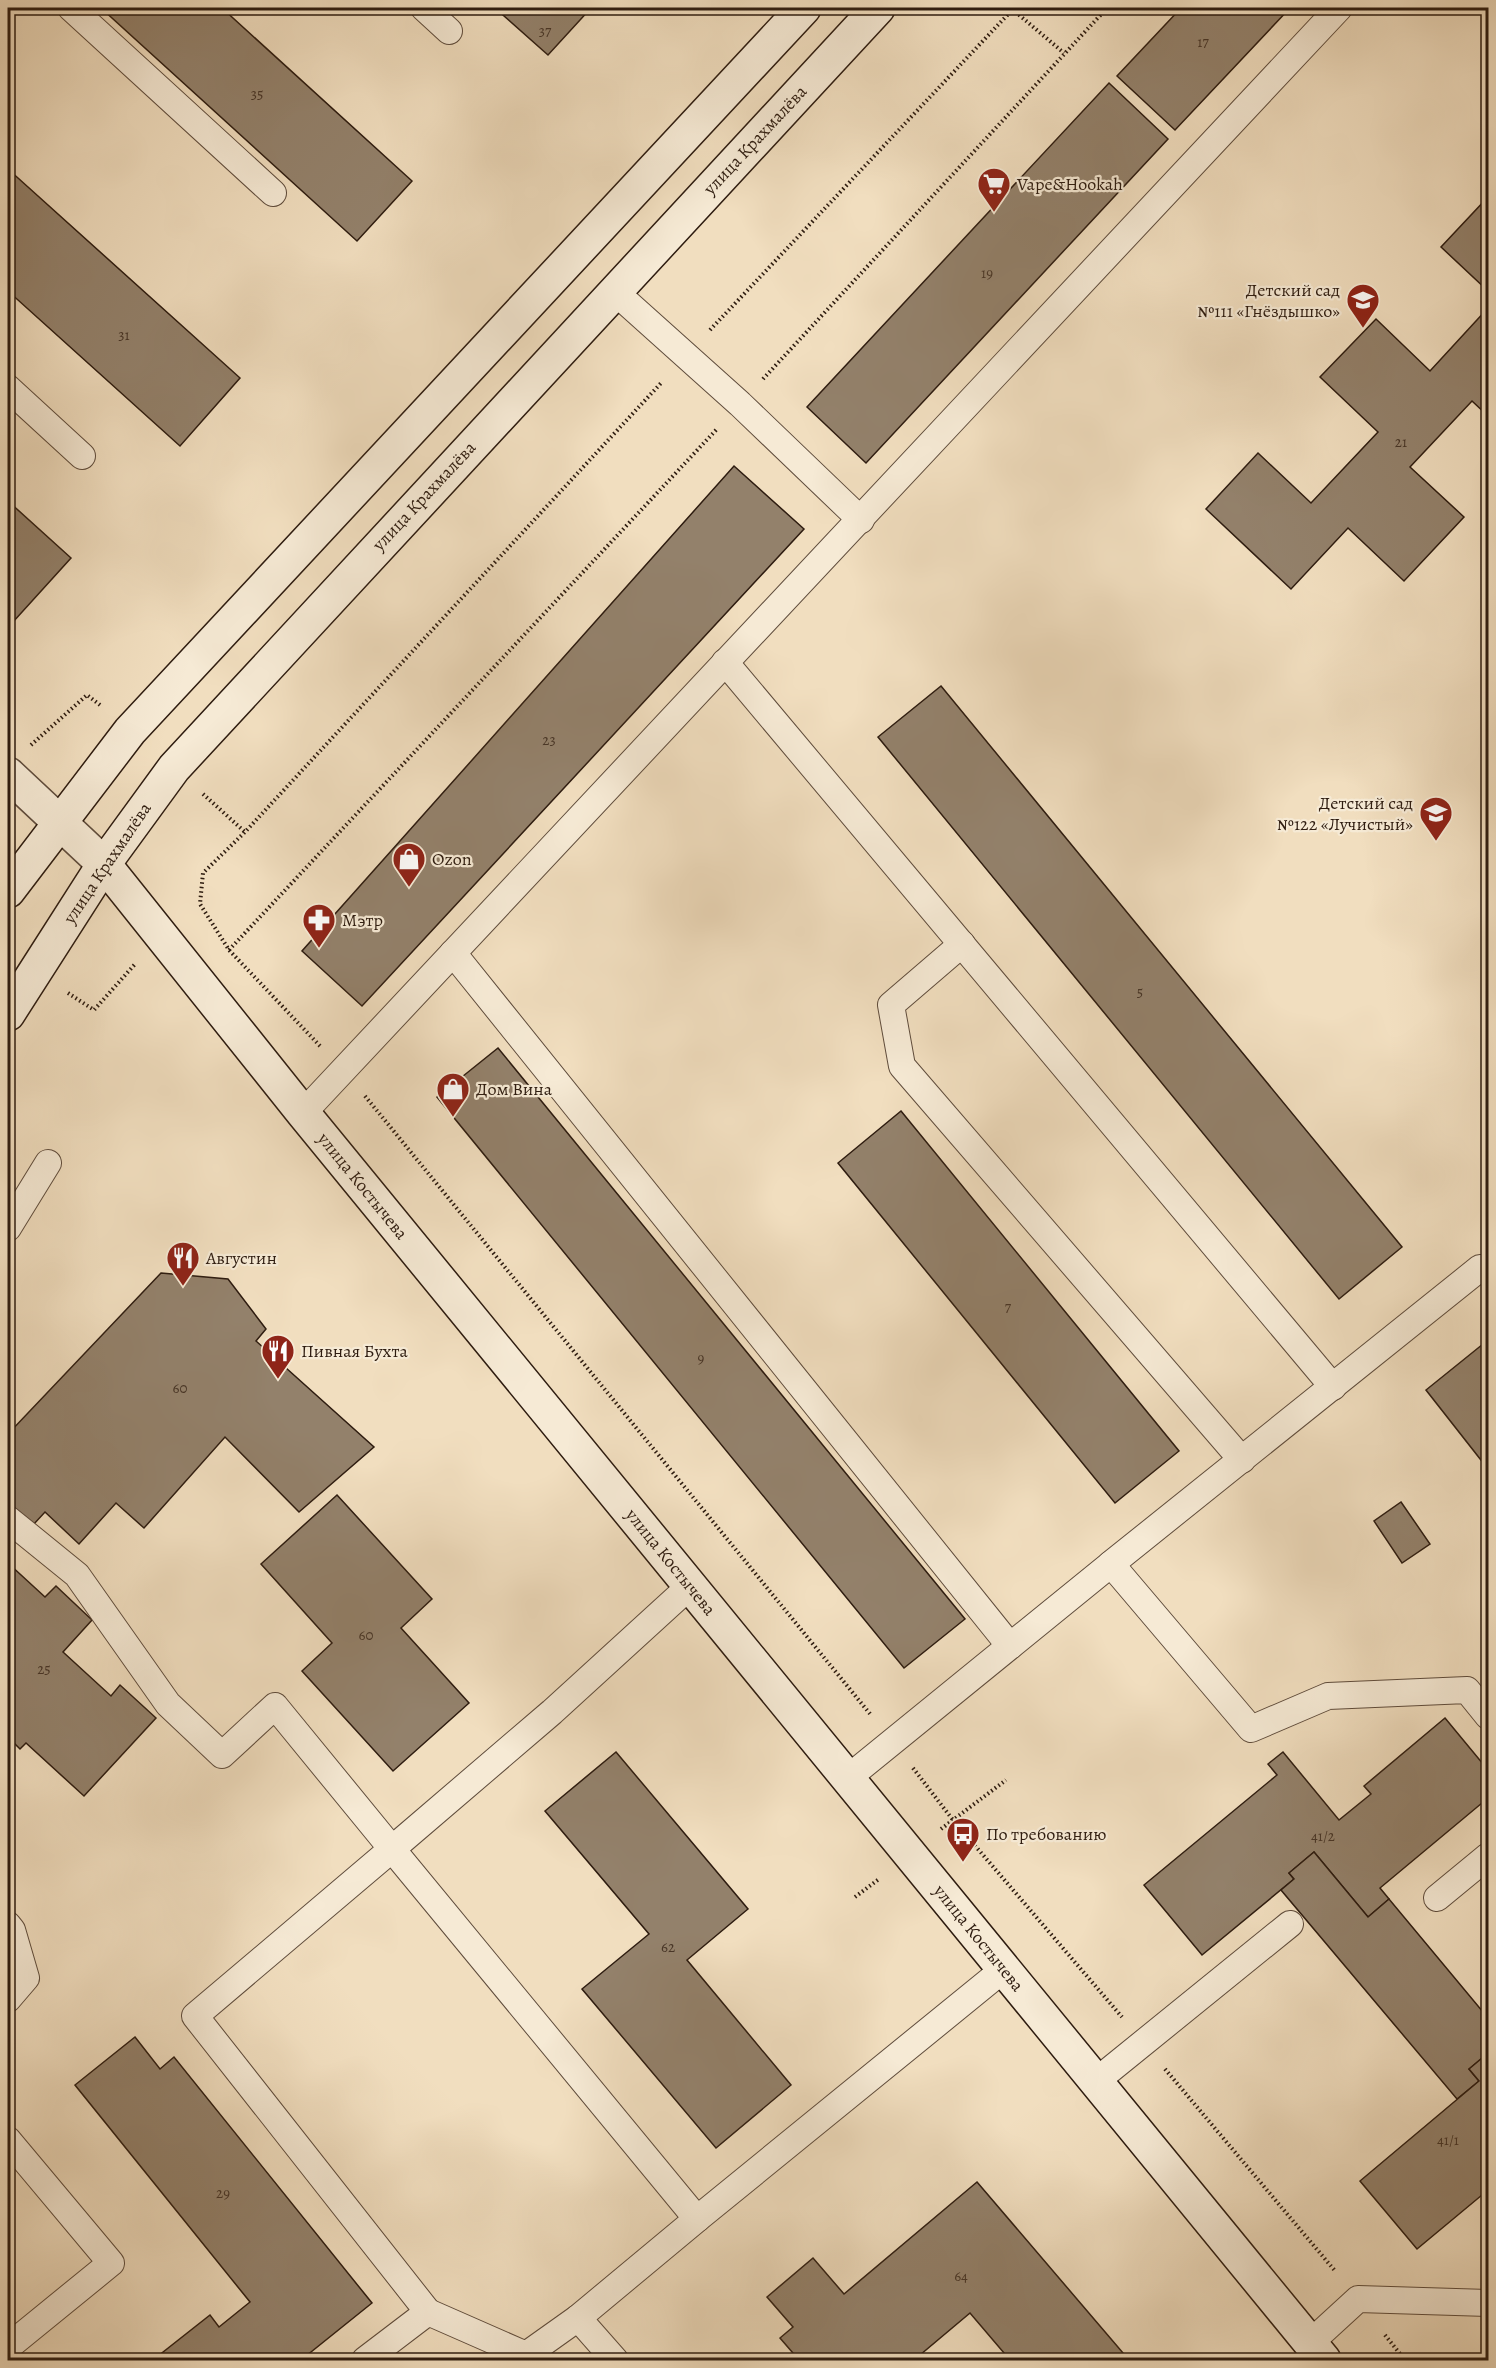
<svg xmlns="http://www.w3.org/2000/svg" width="1496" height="2368" viewBox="0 0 1496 2368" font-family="Alegreya,serif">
  <rect width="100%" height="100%" fill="#f1debf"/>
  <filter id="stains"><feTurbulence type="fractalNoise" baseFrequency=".00333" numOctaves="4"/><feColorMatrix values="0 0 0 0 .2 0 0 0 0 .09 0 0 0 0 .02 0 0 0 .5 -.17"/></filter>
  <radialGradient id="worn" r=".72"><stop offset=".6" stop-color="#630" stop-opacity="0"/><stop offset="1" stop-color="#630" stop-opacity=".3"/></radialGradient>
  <!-- building -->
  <g fill="#93816b" stroke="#2e1c10" stroke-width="1.5">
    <polygon points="101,8 222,8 412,181 357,241"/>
    <polygon points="495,8 591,8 548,55"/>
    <polygon points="1181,8 1290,8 1175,130 1117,76"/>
    <polygon points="1109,83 1168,139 866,463 807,407"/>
    <polygon points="8,169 240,378 180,446 8,291"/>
    <polygon points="1488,197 1488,291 1441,247"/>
    <polygon points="1488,308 1488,416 1472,401 1410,467 1464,517 1404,581 1348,528 1291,589 1206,509 1258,453 1311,503 1378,432 1320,377 1376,319 1430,371"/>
    <polygon points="734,466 804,529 362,1006 302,951"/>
    <polygon points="8,501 71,558 13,622 8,618"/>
    <polygon points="941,686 1402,1247 1339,1299 878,737"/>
    <polygon points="498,1048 965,1619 904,1668 437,1097"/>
    <polygon points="901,1111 1179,1451 1115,1503 838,1163"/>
    <polygon points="161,1273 228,1279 266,1329 256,1341 374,1447 299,1512 225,1437 144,1528 116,1503 79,1544 45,1512 33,1525 8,1502 8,1434"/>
    <polygon points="1488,1340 1488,1469 1426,1390"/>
    <polygon points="337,1495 432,1599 401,1628 469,1703 393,1771 302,1671 332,1643 261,1564"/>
    <polygon points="1401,1502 1430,1544 1402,1563 1374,1521"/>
    <polygon points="8,1563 45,1597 56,1586 92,1620 63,1652 111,1696 120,1685 156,1718 84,1796 26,1743 20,1749 8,1737 8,1695 10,1691 8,1689"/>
    <polygon points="1445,1718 1488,1770 1488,1798 1380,1888 1389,1899 1368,1917 1314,1852 1289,1873 1294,1879 1202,1955 1144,1885 1277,1775 1268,1764 1283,1752 1339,1820 1371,1794 1364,1786"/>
    <polygon points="616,1752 748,1909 687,1960 791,2085 716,2148 582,1989 649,1934 545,1811"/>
    <polygon points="1314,1852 1368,1917 1389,1899 1488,2018 1488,2053 1469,2069 1479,2081 1457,2099 1281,1890 1294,1879 1289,1873"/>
    <polygon points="135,2037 160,2069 174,2057 372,2303 301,2360 153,2360 210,2315 219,2327 250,2302 75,2085"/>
    <polygon points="1488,2053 1488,2190 1417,2249 1360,2181 1479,2081 1469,2069"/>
    <polygon points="977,2182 1129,2360 1010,2360 970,2313 914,2360 799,2360 780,2338 793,2327 767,2297 813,2258 844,2294"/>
  </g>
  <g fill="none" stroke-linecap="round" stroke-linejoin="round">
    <!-- service casing -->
    <g stroke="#5f4c3c" stroke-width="28">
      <g id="service">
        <polyline points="71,8 273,193"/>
        <polyline points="424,8 449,31"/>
        <polyline points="614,291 740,404 861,520"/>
        <polyline points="8,388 82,456"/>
        <polyline points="725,662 1333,1387"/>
        <polyline points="962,944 891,1005 902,1066 1242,1460"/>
        <polyline points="453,953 1010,1646"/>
        <polyline points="303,1113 1339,8"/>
        <polyline points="8,1228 48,1163"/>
        <polyline points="8,1519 77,1575 168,1704 222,1755 275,1706 392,1849 195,2016 428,2312"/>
        <polyline points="1111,1564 1480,1268"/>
        <polyline points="690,1586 552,1712 392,1849 697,2219 1004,1969"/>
        <polyline points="849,1777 1111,1564 1251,1729 1328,1696 1467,1690 1488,1716"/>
        <polyline points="1437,1898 1488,1856"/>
        <polyline points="8,1925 12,1930 26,1978 8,1999"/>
        <polyline points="1095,2082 1290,1924"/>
        <polyline points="8,2140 111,2263 8,2347"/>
        <polyline points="1310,2343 1358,2299 1488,2303"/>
        <polyline points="365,2360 428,2312 526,2355 578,2318"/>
        <polyline points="615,2360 578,2318 697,2219"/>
      </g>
    </g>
    <!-- minor casing -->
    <g stroke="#5f4c3c" stroke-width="36">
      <polyline id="minor" points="8,774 104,864"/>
    </g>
    <!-- secondary casing -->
    <g stroke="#2e1c10" stroke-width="36">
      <g id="secondary">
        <polyline points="104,864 303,1113 1324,2360"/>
        <polyline points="8,891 130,731 804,8"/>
        <polyline points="8,1014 104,864 174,768 878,8"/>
      </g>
    </g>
    <!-- path -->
    <g stroke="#2e1c10" stroke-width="4" stroke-dasharray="1.5 3" stroke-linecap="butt">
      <polyline points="1012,9 1064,53"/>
      <polyline points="710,330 1014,8"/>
      <polyline points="763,379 1107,8"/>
      <polyline points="31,745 87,695 100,705"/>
      <polyline points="203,794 245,832"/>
      <polyline points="229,950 717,429"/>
      <polyline points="68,993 94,1010 136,963"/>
      <polyline points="320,1046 229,950 200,904 203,873 245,832 662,382"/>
      <polyline points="365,1096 871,1715"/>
      <polyline points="913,1768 953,1820 1122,2017"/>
      <polyline points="941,1829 1006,1780"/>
      <polyline points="855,1897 879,1879"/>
      <polyline points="1165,2069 1336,2272"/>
      <polyline points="1385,2335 1405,2360"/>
    </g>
    <!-- service -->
    <use href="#service" stroke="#f6ead5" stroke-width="26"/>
    <!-- minor -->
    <use href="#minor" stroke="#f6ead5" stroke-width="33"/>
    <!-- secondary -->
    <use href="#secondary" stroke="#f6ead5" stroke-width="33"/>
  </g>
  <!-- icons -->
  <defs>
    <g id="supermarket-pin" transform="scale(1.725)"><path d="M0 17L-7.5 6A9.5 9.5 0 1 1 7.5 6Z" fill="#8f2418" stroke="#f6ead5"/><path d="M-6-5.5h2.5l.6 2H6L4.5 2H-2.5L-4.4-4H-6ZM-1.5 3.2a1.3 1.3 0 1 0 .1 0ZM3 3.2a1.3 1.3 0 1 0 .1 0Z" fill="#fff"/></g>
    <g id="school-pin" transform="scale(1.725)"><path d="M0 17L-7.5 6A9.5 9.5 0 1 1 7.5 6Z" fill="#8f2418" stroke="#f6ead5"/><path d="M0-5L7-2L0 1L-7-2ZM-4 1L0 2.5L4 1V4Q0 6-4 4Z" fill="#fff"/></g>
    <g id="shop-pin" transform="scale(1.725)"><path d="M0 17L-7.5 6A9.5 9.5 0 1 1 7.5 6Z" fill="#8f2418" stroke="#f6ead5"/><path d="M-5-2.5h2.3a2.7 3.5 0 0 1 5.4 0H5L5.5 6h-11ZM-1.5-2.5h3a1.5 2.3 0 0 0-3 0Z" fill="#fff"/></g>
    <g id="pharmacy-pin" transform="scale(1.725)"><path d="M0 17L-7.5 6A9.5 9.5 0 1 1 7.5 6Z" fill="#8f2418" stroke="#f6ead5"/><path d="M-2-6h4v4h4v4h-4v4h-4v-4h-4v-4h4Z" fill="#fff"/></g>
    <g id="restaurant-pin" transform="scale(1.725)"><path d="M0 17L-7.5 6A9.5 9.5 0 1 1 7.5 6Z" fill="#8f2418" stroke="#f6ead5"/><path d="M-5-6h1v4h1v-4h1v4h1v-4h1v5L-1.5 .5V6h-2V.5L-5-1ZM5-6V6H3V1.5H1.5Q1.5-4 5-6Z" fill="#fff"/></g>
    <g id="bus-pin" transform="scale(1.725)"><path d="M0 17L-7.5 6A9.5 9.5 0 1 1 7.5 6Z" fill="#8f2418" stroke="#f6ead5"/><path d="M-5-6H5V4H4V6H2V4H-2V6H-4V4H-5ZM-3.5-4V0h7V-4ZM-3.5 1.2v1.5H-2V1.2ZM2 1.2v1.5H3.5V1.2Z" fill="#fff"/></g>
  </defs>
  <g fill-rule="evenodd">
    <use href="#supermarket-pin" x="994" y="184"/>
    <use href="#school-pin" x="1363" y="300"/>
    <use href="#school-pin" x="1436" y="813"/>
    <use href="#shop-pin" x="409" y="859"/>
    <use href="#pharmacy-pin" x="319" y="920"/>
    <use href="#shop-pin" x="453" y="1089"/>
    <use href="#restaurant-pin" x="183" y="1258"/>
    <use href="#restaurant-pin" x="278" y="1351"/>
    <use href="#bus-pin" x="963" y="1834"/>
  </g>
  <g text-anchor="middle" stroke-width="4.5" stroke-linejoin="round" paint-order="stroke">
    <!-- number labels -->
    <g font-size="15" fill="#473527">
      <text x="545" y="36">37</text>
      <text x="1203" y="47">17</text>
      <text x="257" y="99">35</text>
      <text x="987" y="278">19</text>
      <text x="124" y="340">31</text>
      <text x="1401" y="447">21</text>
      <text x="549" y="745">23</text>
      <text x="1140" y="997">5</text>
      <text x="1008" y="1312">7</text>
      <text x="701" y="1363">9</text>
      <text x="180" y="1393">60</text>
      <text x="366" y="1640">60</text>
      <text x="44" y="1674">25</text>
      <text x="1323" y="1841">41/2</text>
      <text x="668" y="1952">62</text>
      <text x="1448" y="2145">41/1</text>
      <text x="223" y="2198">29</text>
      <text x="961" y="2281">64</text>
    </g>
    <!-- street labels -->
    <g font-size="18" fill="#2e1c10" stroke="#f6ead5">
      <text transform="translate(755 140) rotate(-47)" y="6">улица Крахмалёва</text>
      <text transform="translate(424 496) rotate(-47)" y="6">улица Крахмалёва</text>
      <text transform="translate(107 863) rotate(-56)" y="6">улица Крахмалёва</text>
      <text transform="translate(363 1186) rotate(51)" y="6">улица Костычева</text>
      <text transform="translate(671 1562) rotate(51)" y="6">улица Костычева</text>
      <text transform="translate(979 1938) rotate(51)" y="6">улица Костычева</text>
    </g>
    <!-- poi labels -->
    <g font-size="18" fill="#2e1c10" stroke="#f6ead5" text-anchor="start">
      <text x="1017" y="190">Vape&amp;Hookah</text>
      <text x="1340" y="296" text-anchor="end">Детский сад<tspan x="1340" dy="21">№111 «Гнёздышко»</tspan></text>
      <text x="1413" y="809" text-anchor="end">Детский сад<tspan x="1413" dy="21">№122 «Лучистый»</tspan></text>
      <text x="432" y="865">Ozon</text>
      <text x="342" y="926">Мэтр</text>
      <text x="476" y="1095">Дом Вина</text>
      <text x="206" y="1264">Августин</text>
      <text x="301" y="1357">Пивная Бухта</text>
      <text x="986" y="1840">По требованию</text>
    </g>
  </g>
  <!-- margin -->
  <rect width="1496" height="2368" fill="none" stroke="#f1debf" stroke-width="30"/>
  <rect x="9" y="9" width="1478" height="2350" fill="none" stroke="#2e1c10" stroke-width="3"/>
  <rect x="15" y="15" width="1466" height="2338" fill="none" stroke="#2e1c10" stroke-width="1.5"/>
  <rect width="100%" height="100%" filter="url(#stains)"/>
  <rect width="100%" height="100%" fill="url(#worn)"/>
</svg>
